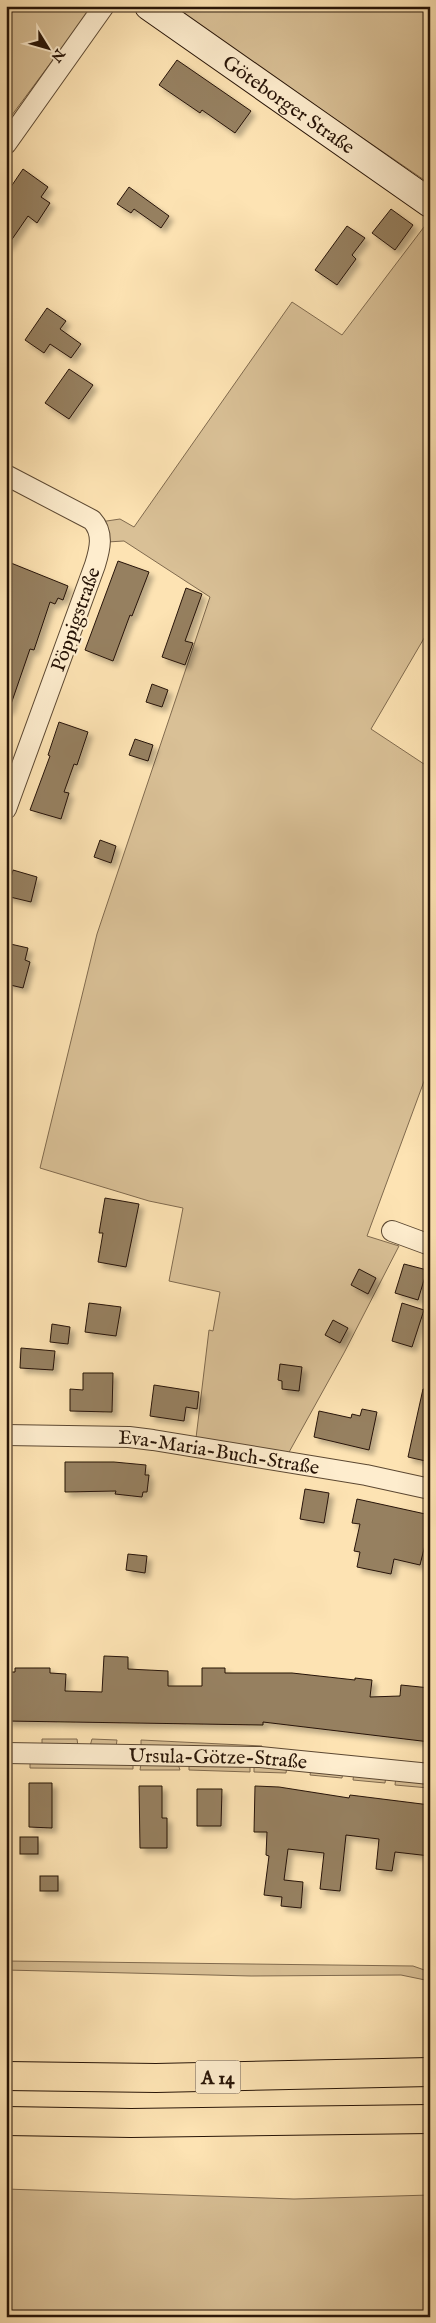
<svg xmlns="http://www.w3.org/2000/svg" width="436" height="2323" viewBox="0 0 436 2323" font-family="'IM FELL English',serif">
  <defs>
    <filter id="shadow"><feDropShadow dx="4.5" dy="4.5" stdDeviation="2.5" flood-color="#0004"/></filter>
  </defs>
  <rect width="100%" height="100%" fill="#fde3b3"/>
  <filter id="stains"><feTurbulence type="fractalNoise" baseFrequency=".004" numOctaves="4"/><feColorMatrix values="0 0 0 0 .2 0 0 0 0 .09 0 0 0 0 .02 0 0 0 .5 -.17"/></filter>
  <radialGradient id="worn" r=".72"><stop offset=".6" stop-color="#630" stop-opacity="0"/><stop offset="1" stop-color="#630" stop-opacity=".3"/></radialGradient>
  <!-- green -->
  <g fill="#d9c096" stroke="#806a4e">
    <polygon points="6,6 93,6 6,123"/>
    <polygon points="170,6 430,6 430,184"/>
    <polygon points="427,223 430,225 430,628 371,729 430,768 430,1065 367,1236 399,1246 344,1353 288,1454 196,1438 209,1330 213,1331 220,1292 169,1281 183,1208 149,1201 40,1168 97,934 210,597 124,541 107,542 100,522 120,519 134,527 292,302 342,335"/>
    <polygon points="42,1739 77,1739 78,1746 42,1746"/>
    <polygon points="92,1739 117,1740 116,1747 90,1746"/>
    <polygon points="141,1740 262,1746 262,1751 141,1748"/>
    <polygon points="30,1763 133,1764 133,1769 30,1768"/>
    <polygon points="189,1763 250,1765 250,1772 189,1770"/>
    <polygon points="141,1764 178,1764 180,1770 140,1770"/>
    <polygon points="254,1766 287,1766 286,1773 254,1772"/>
    <polygon points="311,1769 343,1772 342,1778 310,1775"/>
    <polygon points="354,1772 386,1776 385,1783 353,1780"/>
    <polygon points="396,1776 429,1780 429,1788 395,1785"/>
    <polygon points="6,1961 413,1966 430,1972 430,1981 401,1975 251,1976 6,1970"/>
    <polygon points="6,2189 294,2199 430,2195 430,2317 6,2317"/>
  </g>
  <!-- building -->
  <g fill="#968060" stroke="#271407" filter="url(#shadow)">
    <polygon points="177,60 251,111 235,133 202,110 200,113 159,85"/>
    <polygon points="23,169 48,187 41,197 50,203 37,223 28,216 6,248 6,194"/>
    <polygon points="129,187 169,216 161,228 134,209 131,213 117,204"/>
    <polygon points="391,209 413,225 395,250 372,233"/>
    <polygon points="347,226 365,238 352,255 356,259 337,285 315,270"/>
    <polygon points="47,308 66,321 60,329 81,344 71,358 50,344 44,353 25,340"/>
    <polygon points="69,369 93,385 69,419 45,403"/>
    <polygon points="6,561 68,586 63,600 58,598 55,604 50,602 34,650 30,649 9,710 6,710"/>
    <polygon points="118,561 149,572 132,616 130,615 113,661 85,650"/>
    <polygon points="186,588 202,594 185,641 193,643 185,665 162,657"/>
    <polygon points="152,684 168,690 162,707 146,702"/>
    <polygon points="59,722 88,732 77,765 74,764 64,792 69,793 61,819 30,810 50,756 48,755"/>
    <polygon points="135,739 153,745 148,761 129,755"/>
    <polygon points="100,840 116,846 111,863 94,857"/>
    <polygon points="13,870 37,877 31,902 6,896"/>
    <polygon points="6,943 28,948 25,960 30,962 23,988 6,984"/>
    <polygon points="105,1198 139,1204 126,1267 98,1262 103,1233 99,1233"/>
    <polygon points="404,1264 427,1270 418,1300 395,1293"/>
    <polygon points="359,1269 376,1278 368,1294 351,1285"/>
    <polygon points="89,1303 121,1307 116,1336 85,1332"/>
    <polygon points="402,1303 424,1310 412,1347 392,1341"/>
    <polygon points="333,1320 348,1328 340,1343 325,1335"/>
    <polygon points="52,1324 70,1327 68,1344 50,1342"/>
    <polygon points="21,1348 55,1351 53,1370 20,1368"/>
    <polygon points="280,1364 302,1367 299,1391 282,1389 282,1381 278,1380"/>
    <polygon points="83,1373 113,1373 112,1412 70,1411 70,1389 83,1390"/>
    <polygon points="154,1385 199,1392 197,1409 186,1407 184,1421 150,1416"/>
    <polygon points="423,1389 430,1390 430,1462 408,1457"/>
    <polygon points="362,1409 377,1412 369,1450 314,1437 319,1411 351,1418 352,1414 360,1416"/>
    <polygon points="65,1462 114,1462 146,1465 145,1475 149,1475 147,1492 143,1492 142,1497 115,1494 116,1491 65,1492"/>
    <polygon points="305,1489 329,1493 324,1523 300,1519"/>
    <polygon points="357,1499 430,1515 430,1525 420,1565 394,1559 391,1574 357,1567 360,1552 354,1551 360,1524 352,1523"/>
    <polygon points="128,1554 147,1556 145,1573 126,1570"/>
    <polygon points="104,1656 128,1657 128,1669 168,1671 168,1686 202,1686 202,1668 225,1668 225,1673 292,1673 355,1680 355,1678 372,1680 370,1697 400,1696 401,1685 430,1688 430,1742 263,1722 263,1725 6,1721 6,1672 15,1672 15,1668 50,1668 50,1673 66,1674 65,1691 102,1692"/>
    <polygon points="29,1783 52,1783 52,1828 29,1827"/>
    <polygon points="139,1786 162,1786 162,1818 167,1818 167,1848 140,1848"/>
    <polygon points="255,1786 279,1787 349,1798 350,1795 430,1805 430,1856 395,1852 392,1871 376,1869 379,1839 346,1835 340,1891 320,1889 324,1853 288,1849 284,1880 303,1882 301,1908 281,1906 282,1897 264,1895 269,1856 266,1855 267,1832 254,1832"/>
    <polygon points="197,1789 222,1789 221,1826 197,1826"/>
    <rect x="20" y="1837" width="18" height="17"/>
    <rect x="40" y="1876" width="18" height="15"/>
  </g>
  <g fill="none" stroke-linecap="round" stroke-linejoin="round">
    <!-- street casing -->
    <g stroke="#5c4832" stroke-width="22">
      <g id="street">
        <polyline points="6,144 104,6"/>
        <path d="M 6,475 L 92,520 C 104,533 100,549 95,565 L 6,809"/>
        <polyline points="392,1231 430,1245"/>
        <path id="s1" d="M 6,1435 L 129,1437 L 153,1440 L 366,1475 L 430,1489"/>
        <path id="s2" d="M 6,1753 L 260,1757 L 430,1774"/>
      </g>
    </g>
    <!-- secondary casing -->
    <g stroke="#271407" stroke-width="30">
      <g id="secondary">
        <path id="s3" d="M 149,6 L 430,203"/>
      </g>
    </g>
    <!-- highway casing -->
    <g stroke="#271407" stroke-width="30">
      <g id="highway">
        <polyline points="6,2076 156,2078 430,2072"/>
        <polyline points="6,2121 131,2123 430,2119"/>
      </g>
    </g>
    <!-- street -->
    <use href="#street" stroke="#feedce" stroke-width="20"/>
    <!-- secondary -->
    <use href="#secondary" stroke="#feedce" stroke-width="28"/>
    <!-- highway -->
    <use href="#highway" stroke="#fde3b3" stroke-width="28"/>
  </g>
  <g text-anchor="middle" stroke-width="4.5" stroke-linejoin="round" paint-order="stroke">
    <!-- shield labels -->
    <rect fill="#feedce" stroke="#685543" stroke-width="1" x="195.5" y="2060.5" width="45" height="33" rx="4"/>
    <g font-size="19" font-weight="bold" fill="#271407">
      <text x="218" y="2084">A 14</text>
    </g>
    <!-- street labels -->
    <g font-size="20" fill="#271407" stroke="#feedce">
      <text dy="7" stroke="none"><textPath href="#s3" startOffset="171">Göteborger Straße</textPath></text>
      <text transform="translate(75 619) rotate(-70)" y="7">Pöppigstraße</text>
      <text dy="7" stroke="none"><textPath href="#s1" startOffset="214">Eva-Maria-Buch-Straße</textPath></text>
      <text dy="7" stroke="none"><textPath href="#s2" startOffset="212">Ursula-Götze-Straße</textPath></text>
    </g>
  </g>
  <!-- margin -->
  <rect width="436" height="2323" fill="none" stroke="#fde3b3" stroke-width="25"/>
  <rect x="8" y="8" width="421" height="2308" fill="none" stroke="#271407" stroke-width="2.5"/>
  <rect x="12" y="12" width="411" height="2298" fill="none" stroke="#271407"/>
  <!-- north arrow -->
  <g transform="translate(48 48) rotate(127)" stroke="#feedce" stroke-width="4" paint-order="stroke">
  <path d="M0-4L9 19L0 12L-9 19Z" fill="#271407"/>
  <text y="-8" font-size="14" font-weight="bold" text-anchor="middle" fill="#271407">N</text>
  </g>
  <rect width="100%" height="100%" filter="url(#stains)"/>
  <rect width="100%" height="100%" fill="url(#worn)"/>
</svg>
